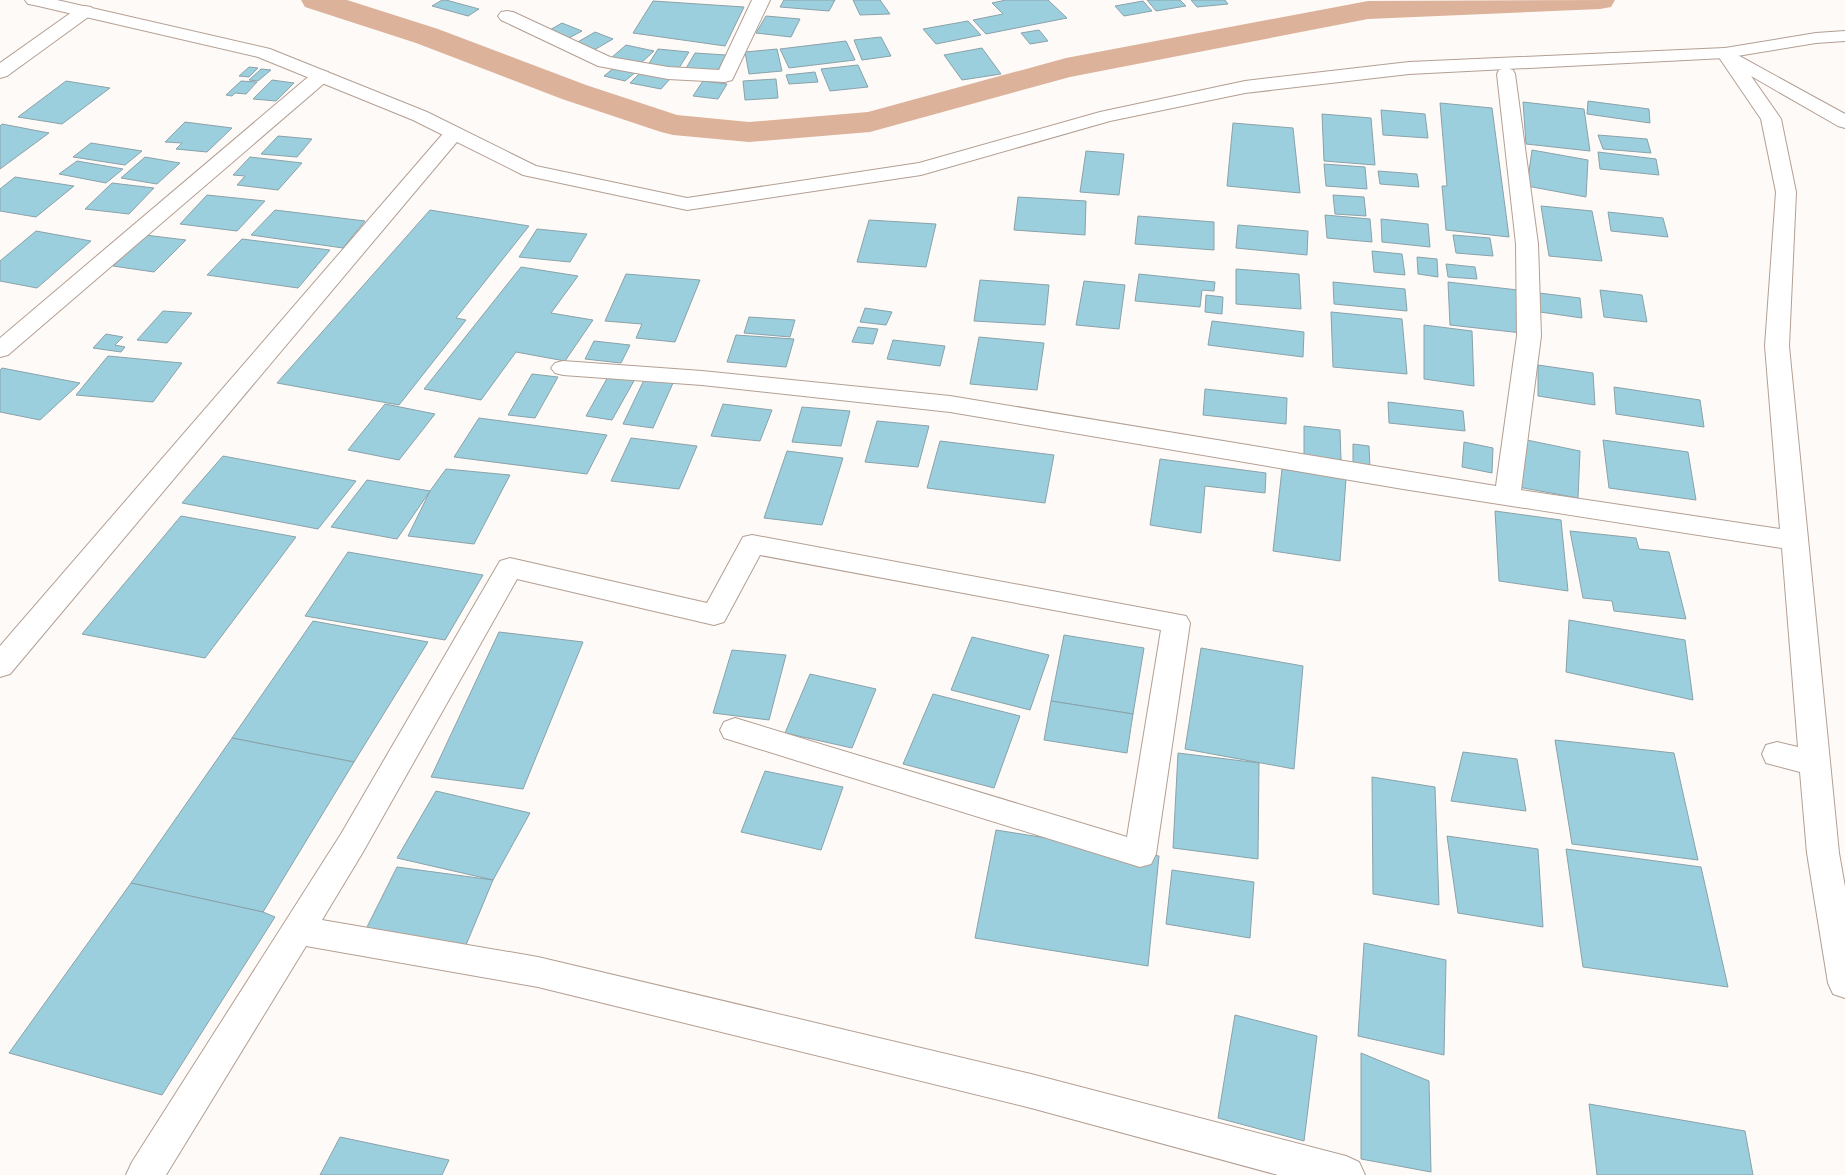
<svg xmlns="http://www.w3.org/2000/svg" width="1845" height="1175" viewBox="0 0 1845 1175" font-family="Manrope,sans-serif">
  <rect width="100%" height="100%" fill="#fefaf7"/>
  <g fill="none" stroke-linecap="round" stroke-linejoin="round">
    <!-- canal -->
    <polygon fill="#dcb29b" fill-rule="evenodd" points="301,0 347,0 438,29 586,85 677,115 749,122 868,112 1066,58 1368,1 1615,0 1611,7 1600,9 1368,19 1070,77 870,132 749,142 673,135 661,132 562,99 416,43 305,7"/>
  </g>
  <!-- building -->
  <g fill="#9bcfde" stroke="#8aa2a9">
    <polygon points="442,0 446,0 479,9 468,16 432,6"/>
    <polygon points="784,0 835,0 829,11 780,7"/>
    <polygon points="853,0 880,0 890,14 860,15"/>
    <polygon points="1006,0 1048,0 1067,18 986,34 973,20 1003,14 992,3"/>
    <polygon points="1147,0 1180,0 1186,6 1156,11"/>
    <polygon points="1191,0 1225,0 1228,4 1197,7"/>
    <polygon points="653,1 744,7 725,46 633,33"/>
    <polygon points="1143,1 1152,11 1124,16 1115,6"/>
    <polygon points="766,16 800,19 791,37 756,33"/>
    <polygon points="968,21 981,35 936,44 923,29"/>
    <polygon points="562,23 582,31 567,39 548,31"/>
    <polygon points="1039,30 1048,41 1030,44 1021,33"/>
    <polygon points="595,32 613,39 594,50 576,43"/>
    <polygon points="881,37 891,56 862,60 854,40"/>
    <polygon points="846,41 855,60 789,68 780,49"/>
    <polygon points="626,45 654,51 640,64 611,58"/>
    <polygon points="982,48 1001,74 962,80 944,55"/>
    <polygon points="658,49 689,52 679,68 648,65"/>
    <polygon points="777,49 782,71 749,74 745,52"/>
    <polygon points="695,53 726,55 717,72 685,70"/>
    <polygon points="858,65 868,87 830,91 821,69"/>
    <polygon points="249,67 258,68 249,77 239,76"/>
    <polygon points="615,67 636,72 625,81 604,76"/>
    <polygon points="261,69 271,70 258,81 249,80"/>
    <polygon points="815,72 818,82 789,84 786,75"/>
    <polygon points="640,73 670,79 661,89 630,83"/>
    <polygon points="776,79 778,98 745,100 743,81"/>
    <polygon points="272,80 294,83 276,101 253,99"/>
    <polygon points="66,81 110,88 62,124 18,117"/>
    <polygon points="241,81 257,82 246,94 235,93 232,96 226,95"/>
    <polygon points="703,81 727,84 718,99 693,96"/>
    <polygon points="1588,101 1649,109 1650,123 1587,114"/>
    <polygon points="1523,102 1584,109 1590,151 1526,144"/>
    <polygon points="1440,103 1492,108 1509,237 1446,230 1442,186 1447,186"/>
    <polygon points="1381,110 1425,114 1428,138 1383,135"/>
    <polygon points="1322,114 1371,118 1375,165 1324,161"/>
    <polygon points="185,122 232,128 207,152 176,149 182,143 165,142"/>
    <polygon points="1233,123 1293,128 1300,193 1227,186"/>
    <polygon points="2,124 49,133 0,169 0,126"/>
    <polygon points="1598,135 1647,139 1651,153 1603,149"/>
    <polygon points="278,136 312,139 297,157 261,154"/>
    <polygon points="91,143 142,151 125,165 73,157"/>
    <polygon points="1532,150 1588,160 1586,197 1527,186"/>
    <polygon points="1086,151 1124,154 1119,195 1080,192"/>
    <polygon points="1598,152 1656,159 1659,175 1600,169"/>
    <polygon points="145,157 180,163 157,184 121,178"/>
    <polygon points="250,157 302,163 278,190 237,185 245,176 233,175"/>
    <polygon points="77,161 123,169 106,183 59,174"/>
    <polygon points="1324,164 1365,167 1367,189 1326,186"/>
    <polygon points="1378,171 1417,174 1419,187 1380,184"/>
    <polygon points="15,177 74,186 36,217 0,211 0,189"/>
    <polygon points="112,183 154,188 129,214 85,209"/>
    <polygon points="207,195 265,201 237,231 180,224"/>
    <polygon points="1333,195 1364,197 1366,216 1335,214"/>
    <polygon points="1018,197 1086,201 1085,235 1014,230"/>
    <polygon points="1541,206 1592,211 1602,261 1549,256"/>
    <polygon points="275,210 365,221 343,248 251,235"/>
    <polygon points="430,210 529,226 456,318 466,320 399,405 277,383"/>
    <polygon points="1608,212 1663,218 1668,237 1611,231"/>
    <polygon points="1325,215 1370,219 1372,242 1327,238"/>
    <polygon points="1138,216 1214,222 1214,250 1135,244"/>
    <polygon points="1381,219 1428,224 1430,247 1382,242"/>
    <polygon points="869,220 936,224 926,267 857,262"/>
    <polygon points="1238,225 1308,231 1307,255 1236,248"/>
    <polygon points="537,229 587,234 570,262 519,257"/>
    <polygon points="36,231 91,241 37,288 0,281 0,261"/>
    <polygon points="145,235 186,240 154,272 113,266"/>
    <polygon points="1453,235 1490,238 1493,256 1456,253"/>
    <polygon points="242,239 330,250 298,288 207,275"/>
    <polygon points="1372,251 1402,254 1405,275 1374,272"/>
    <polygon points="1417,257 1437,259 1438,277 1418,274"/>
    <polygon points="1446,264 1475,267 1477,279 1448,277"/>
    <polygon points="521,267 578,276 551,313 593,320 565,361 516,352 481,400 424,389"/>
    <polygon points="1236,269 1299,274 1301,309 1236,304"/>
    <polygon points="626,274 700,280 675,342 636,338 642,324 605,321"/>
    <polygon points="1139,274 1215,282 1214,291 1202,290 1200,307 1135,301"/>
    <polygon points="980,280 1049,285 1045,325 974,321"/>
    <polygon points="1084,281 1125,285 1119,329 1076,325"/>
    <polygon points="1333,282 1405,289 1407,311 1334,304"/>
    <polygon points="1448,282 1518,290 1522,333 1450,325"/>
    <polygon points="1600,290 1642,295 1647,322 1604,317"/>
    <polygon points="1539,293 1580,298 1582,318 1540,312"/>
    <polygon points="1206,295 1223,297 1222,314 1205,312"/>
    <polygon points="865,308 892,312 886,325 860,322"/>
    <polygon points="163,311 192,313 167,343 137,340"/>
    <polygon points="1331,312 1402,319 1407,374 1333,367"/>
    <polygon points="749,317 795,320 790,337 744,333"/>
    <polygon points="1212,321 1304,332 1303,357 1208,345"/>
    <polygon points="1424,325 1472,331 1474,386 1424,379"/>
    <polygon points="858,327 878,329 873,344 852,342"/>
    <polygon points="106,334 123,337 115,345 125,347 121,352 93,348"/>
    <polygon points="736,335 794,339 786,367 727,362"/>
    <polygon points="979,337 1044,343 1037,390 970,384"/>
    <polygon points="893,340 945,346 940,366 887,359"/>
    <polygon points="594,341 630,345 621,363 585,359"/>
    <polygon points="108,356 182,363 153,402 76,395"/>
    <polygon points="1538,365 1593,373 1595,405 1538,396"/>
    <polygon points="2,368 80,383 40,420 0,412 0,370"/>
    <polygon points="532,374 558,377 535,418 508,415"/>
    <polygon points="609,375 635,379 612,420 586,416"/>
    <polygon points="644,380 673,383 653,428 623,424"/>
    <polygon points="1614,387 1700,400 1704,427 1616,414"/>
    <polygon points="1205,389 1287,398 1286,424 1203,415"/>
    <polygon points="1388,402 1463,411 1465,431 1389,423"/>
    <polygon points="385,404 435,414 399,460 348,450"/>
    <polygon points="723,404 772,410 760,441 711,436"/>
    <polygon points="802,407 850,411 841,446 792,442"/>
    <polygon points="479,418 607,435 587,474 454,457"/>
    <polygon points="877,421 929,426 918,467 865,462"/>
    <polygon points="1304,426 1340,430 1341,460 1304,456"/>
    <polygon points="631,438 697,446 679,489 611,481"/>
    <polygon points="1522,439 1580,451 1578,498 1518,487"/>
    <polygon points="1603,440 1688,452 1696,500 1609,488"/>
    <polygon points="940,441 1054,455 1045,503 927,488"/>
    <polygon points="1464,442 1493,448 1492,473 1462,467"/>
    <polygon points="1353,444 1369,446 1370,467 1353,464"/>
    <polygon points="787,451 843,458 822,525 764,518"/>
    <polygon points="223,456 356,481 318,529 182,503"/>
    <polygon points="1160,459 1266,473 1265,493 1205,486 1201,533 1150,525"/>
    <polygon points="446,469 510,475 474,544 408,536 430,491"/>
    <polygon points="1282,469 1346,479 1340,561 1273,551"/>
    <polygon points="367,480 430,491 397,539 331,527"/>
    <polygon points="1495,511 1561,520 1568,591 1499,581"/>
    <polygon points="181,516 296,537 205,658 82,634"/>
    <polygon points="1570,531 1636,538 1639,549 1669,552 1686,619 1614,611 1612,601 1583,598"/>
    <polygon points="348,552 483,575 445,640 305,616"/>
    <polygon points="1569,620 1685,640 1693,700 1566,672"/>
    <polygon points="313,621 428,642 354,762 232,738"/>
    <polygon points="499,632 583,642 523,789 431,777"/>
    <polygon points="1064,635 1144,648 1133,714 1051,701"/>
    <polygon points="972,637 1049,655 1030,710 951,690"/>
    <polygon points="1201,648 1303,666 1294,769 1185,749"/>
    <polygon points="732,650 786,655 769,720 713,713"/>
    <polygon points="810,674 876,689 852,748 785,733"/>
    <polygon points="933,694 1020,716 994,788 903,764"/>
    <polygon points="1051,701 1133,714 1127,753 1044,740"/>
    <polygon points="232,738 354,762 263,912 131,883"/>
    <polygon points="1555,740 1674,753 1698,860 1572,844"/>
    <polygon points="1463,752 1517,759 1526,811 1451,801"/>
    <polygon points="1178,753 1259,763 1258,859 1173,848"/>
    <polygon points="765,771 843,787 821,850 741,832"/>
    <polygon points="1372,777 1435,787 1439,905 1373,894"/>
    <polygon points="436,791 530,813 493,880 397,858"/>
    <polygon points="996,830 1159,856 1148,966 975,938"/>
    <polygon points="1447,836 1538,849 1543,927 1458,913"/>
    <polygon points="1566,849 1701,867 1728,987 1583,967"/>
    <polygon points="397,867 493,880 466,945 366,929"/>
    <polygon points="1172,870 1254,882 1250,938 1166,924"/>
    <polygon points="131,883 263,912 275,917 162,1095 9,1053"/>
    <polygon points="1364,943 1446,960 1444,1055 1358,1036"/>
    <polygon points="1235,1015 1317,1036 1304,1141 1218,1118"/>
    <polygon points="1361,1053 1429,1081 1431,1172 1361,1159"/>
    <polygon points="1589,1104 1745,1131 1753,1175 1597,1175"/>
    <polygon points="340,1137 449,1160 442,1175 320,1175"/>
  </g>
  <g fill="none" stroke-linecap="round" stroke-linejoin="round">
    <!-- minor casing -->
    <g stroke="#b39f93" stroke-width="2">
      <g id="minor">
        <polygon points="752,0 770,0 734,76 732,80 725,82 668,79 598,66 501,20 498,16 501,12 507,11 513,12 610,57 668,67 719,70"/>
        <polygon points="85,6 91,7 94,11 91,15 7,76 0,78 0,63 79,7"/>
        <polygon points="1725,48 1731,49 1734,53 1845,114 1845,128 1838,126 1751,76 1781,119 1796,192 1789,346 1839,853 1845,887 1845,998 1833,994 1828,983 1807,853 1800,772 1766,763 1762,754 1766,745 1777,742 1798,747 1782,548 1403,489 950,412 702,385 563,375 555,373 551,368 555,363 563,361 702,371 950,396 1496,486 1517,336 1516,244 1497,74 1499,70 1506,68 1513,70 1515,74 1538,244 1541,336 1521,490 1780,529 1765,346 1776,192 1761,119 1716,53 1719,49"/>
        <polygon points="321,70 328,72 330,76 328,80 8,355 0,357 0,338 314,72"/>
        <polygon points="454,127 461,129 464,133 461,137 10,674 0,677 0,646 447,129"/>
        <polygon points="752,535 1186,616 1190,623 1156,854 1151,864 1140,867 724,738 720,730 724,722 735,718 1127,837 1161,630 760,555 724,622 714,625 517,579 363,852 322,920 538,957 1031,1074 1346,1156 1359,1162 1365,1175 1278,1175 1031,1108 538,987 306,946 166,1175 126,1175 132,1162 341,834 500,561 510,558 707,603 743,537"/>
      </g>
    </g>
    <!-- tertiary casing -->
    <g stroke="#b39f93" stroke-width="2">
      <polygon id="tertiary" points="25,0 57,0 270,49 427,112 536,166 687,198 919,163 1100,112 1245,81 1409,62 1725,48 1816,33 1845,31 1845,41 1816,43 1725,58 1409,74 1245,93 1110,121 921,175 687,210 523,175 413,120 258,57 34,5 28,4"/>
    </g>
    <!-- minor -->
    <use href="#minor" fill="#fff" fill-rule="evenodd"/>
    <!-- tertiary -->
    <use href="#tertiary" fill="#fff" fill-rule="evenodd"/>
  </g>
</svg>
